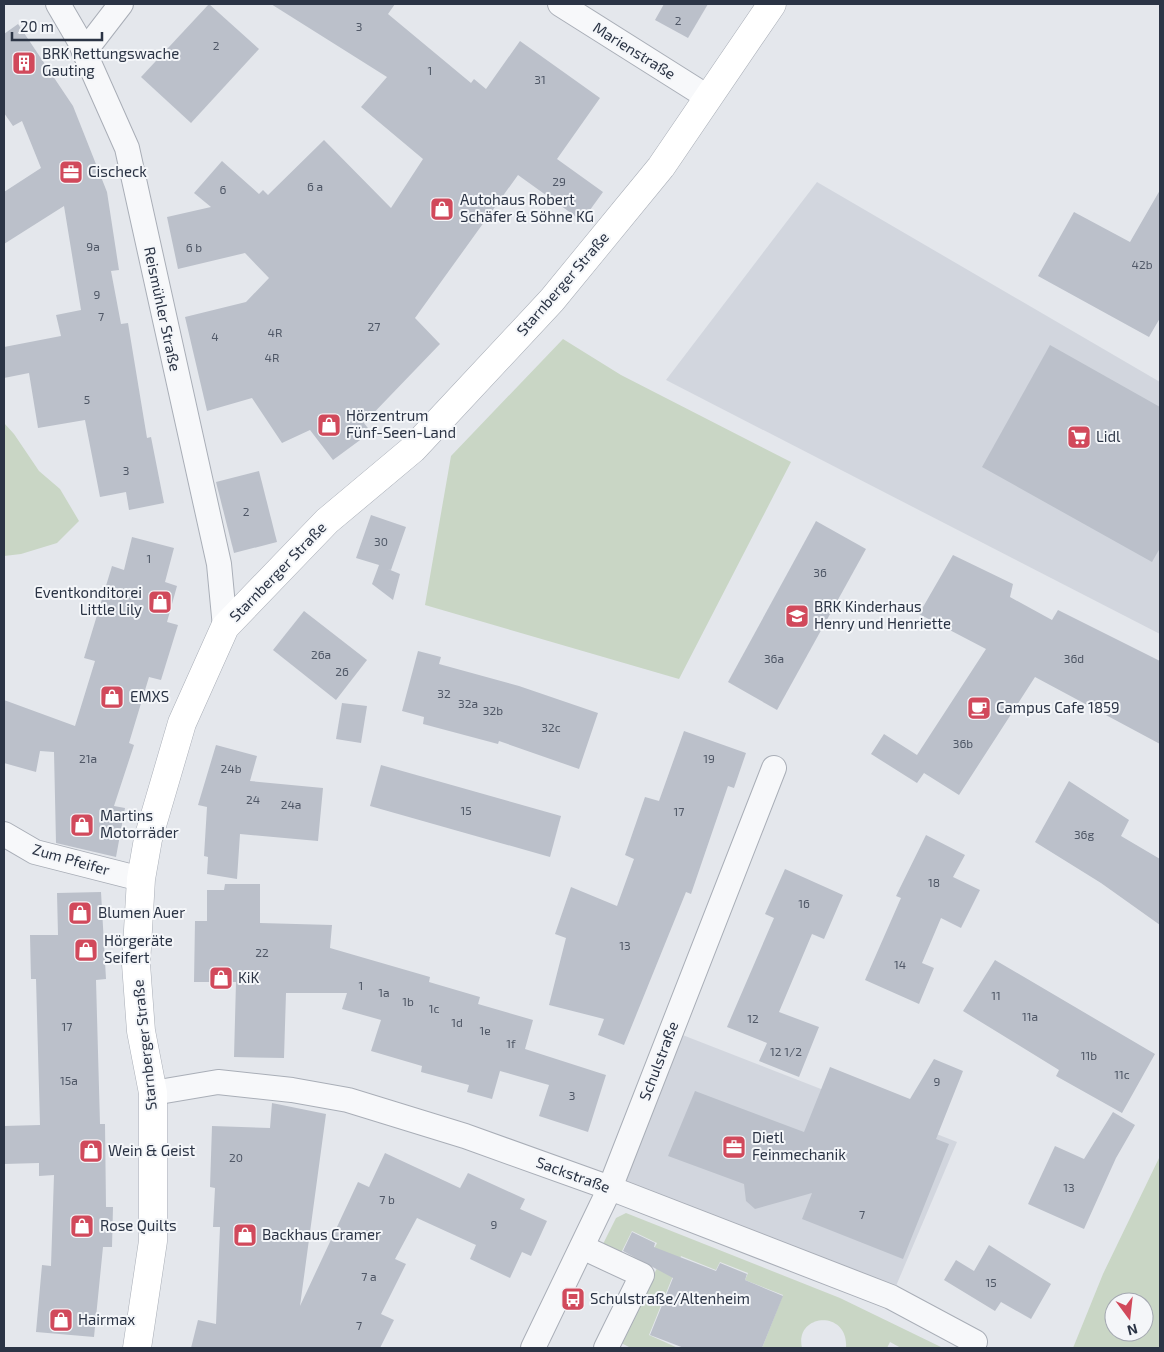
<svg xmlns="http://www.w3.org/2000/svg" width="1164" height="1352" viewBox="0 0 1164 1352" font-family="'Exo 2',sans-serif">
  <rect width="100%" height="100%" fill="#e4e7ec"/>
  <!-- built -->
  <g fill="#d2d6de">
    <polygon points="817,182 1160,382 1160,634 666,380"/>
    <polygon points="680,1034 957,1142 893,1293 619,1182"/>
  </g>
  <!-- green -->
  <g fill="#c9d6c5" fill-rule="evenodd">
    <polygon points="563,339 621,375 791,462 679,679 425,605 451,456"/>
    <polygon points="4,423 14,434 39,471 60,489 79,521 57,543 21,554 4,556"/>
    <path d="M 1160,1156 L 1160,1348 L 1073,1348 L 1103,1274 ZM 1114,1302 L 1144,1302 L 1144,1332 L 1114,1332 Z"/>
    <path d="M 626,1213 L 840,1298 L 943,1348 L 901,1348 L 890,1342 L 887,1348 L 846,1348 C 849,1309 794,1313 802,1348 L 762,1348 L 783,1295 L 745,1280 L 748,1273 L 720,1262 L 716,1270 L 681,1256 L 649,1335 L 678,1348 L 631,1348 L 621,1343 L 657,1268 L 647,1262 L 657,1243 L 632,1231 L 621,1253 L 603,1244 L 616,1218 Z"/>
  </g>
  <!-- building -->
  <g fill="#bbc0ca">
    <polygon points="209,4 259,49 191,123 141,77"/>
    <polygon points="271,4 395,4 388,14 471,83 474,79 486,89 520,41 600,98 557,159 603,192 582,221 518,175 415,318 440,344 364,423 371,432 333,460 310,430 282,443 252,398 207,411 185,317 246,302 269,278 245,253 178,269 167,217 211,207 194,193 222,161 259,194 263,190 268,195 324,140 391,208 423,159 361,107 387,77"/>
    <polygon points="664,4 708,4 688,38 655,20"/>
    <polygon points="18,24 73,106 107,192 119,270 111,271 121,324 128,323 147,438 151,437 164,503 129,510 126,492 100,497 85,420 38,428 29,373 4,378 4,347 61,336 56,315 81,310 64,206 4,244 4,192 41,168 22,121 13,126 4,113 4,34"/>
    <polygon points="1160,190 1160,318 1149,337 1038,276 1074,212 1130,242"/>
    <polygon points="1050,345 1160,407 1160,548 1152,562 982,467"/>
    <polygon points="259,471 277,542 234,553 216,482"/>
    <polygon points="371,515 406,527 391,570 388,569 400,574 393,600 372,584 379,565 356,558"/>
    <polygon points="816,521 866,549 777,710 728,682"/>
    <polygon points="132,537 174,548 165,582 177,586 167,622 178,625 161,680 149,677 129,743 134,745 114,806 125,808 116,857 56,843 54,752 40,751 36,772 4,763 4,700 75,726 95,661 84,658 112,566 124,570"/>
    <polygon points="953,555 1013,584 1010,597 1052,620 1058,610 1160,661 1160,744 1035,677 959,795 924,773 917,783 871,754 884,734 917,755 986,649 919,614"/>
    <polygon points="304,611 367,660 336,700 273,650"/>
    <polygon points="418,651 441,657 439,664 519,686 598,713 579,769 499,741 498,744 423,724 424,717 402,711"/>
    <polygon points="342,703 367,706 361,743 336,739"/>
    <polygon points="684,731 746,753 734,788 728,786 691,894 686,892 624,1045 598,1035 604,1019 549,1005 566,938 555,934 571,887 617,906 634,859 625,855 645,797 659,801"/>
    <polygon points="216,745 257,756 250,781 323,788 318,841 240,834 237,879 207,874 208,857 204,856 207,807 198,805"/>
    <polygon points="381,765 561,816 550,857 370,806"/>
    <polygon points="1069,781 1129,820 1121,836 1160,859 1160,925 1101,883 1035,842"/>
    <polygon points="926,835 965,855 953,877 980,890 961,928 941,918 922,963 934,968 919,1004 865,980 901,898 896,896"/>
    <polygon points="785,869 843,895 824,939 812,934 779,1012 819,1027 799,1077 759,1061 767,1043 727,1027 774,918 765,914"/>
    <polygon points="225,884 260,884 260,923 332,925 330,948 430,977 429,982 480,997 478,1004 533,1020 525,1049 606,1075 588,1132 539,1116 549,1085 500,1071 492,1099 467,1092 469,1085 421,1072 422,1066 371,1051 381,1020 342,1009 347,993 286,993 284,1058 234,1057 236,982 194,982 195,921 207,921 207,890 224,890"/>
    <polygon points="101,892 106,979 96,980 100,1124 105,1124 106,1207 113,1207 112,1247 103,1247 94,1337 36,1332 42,1265 51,1266 54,1175 39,1176 39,1163 4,1164 4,1126 40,1125 36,979 31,979 30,935 58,935 57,893"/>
    <polygon points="995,960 1155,1054 1122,1113 1056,1076 1059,1070 963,1011"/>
    <polygon points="934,1059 963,1071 936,1139 949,1144 903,1259 802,1219 812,1193 755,1209 746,1201 744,1184 668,1156 695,1091 804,1132 830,1067 910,1099"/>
    <polygon points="272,1103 326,1114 300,1306 358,1182 369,1187 385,1153 460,1188 468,1173 525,1199 520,1209 547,1221 531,1256 522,1252 510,1278 470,1259 476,1245 417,1218 395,1259 406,1264 381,1314 394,1320 380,1348 191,1348 198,1320 216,1324 220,1227 213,1227 215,1188 210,1187 212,1126 270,1128"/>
    <polygon points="1113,1112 1135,1125 1116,1158 1084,1229 1028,1204 1055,1146 1084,1159"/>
    <polygon points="632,1232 655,1243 654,1247 716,1271 720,1263 747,1274 745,1280 783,1296 762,1348 684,1348 650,1335 673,1278 623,1251"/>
    <polygon points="989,1245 1051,1284 1031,1319 1001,1302 995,1311 944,1280 956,1260 974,1271"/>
  </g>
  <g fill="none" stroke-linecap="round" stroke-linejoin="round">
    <!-- minor casing -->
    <g stroke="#a9aeb7" stroke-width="26">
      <g id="minor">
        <polyline points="58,4 79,40 127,148 219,564 225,627"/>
        <polyline points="560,4 709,98"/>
        <polyline points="84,52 121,4"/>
        <polyline points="4,834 35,852 141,879"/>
        <polyline points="153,1093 218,1082 292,1090 348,1100 465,1136 610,1188 891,1297 975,1342"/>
        <polyline points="582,1247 642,1275 606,1348"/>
        <polyline points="533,1348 610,1188 774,768"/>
      </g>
    </g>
    <!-- secondary casing -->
    <g stroke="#a9aeb7" stroke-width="29">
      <polyline id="secondary" points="137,1348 153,1241 153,1093 141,1031 136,964 141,879 148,839 182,723 225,627 327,521 413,449 552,300 661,167 772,4"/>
    </g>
    <!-- minor -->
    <use href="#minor" stroke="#f7f8fa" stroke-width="24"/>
    <!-- secondary -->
    <use href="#secondary" stroke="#fff" stroke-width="28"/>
  </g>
  <!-- icons -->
  <defs>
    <g id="building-square" transform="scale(1.25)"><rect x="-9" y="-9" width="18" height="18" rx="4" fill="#d1495b" stroke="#f4f6f9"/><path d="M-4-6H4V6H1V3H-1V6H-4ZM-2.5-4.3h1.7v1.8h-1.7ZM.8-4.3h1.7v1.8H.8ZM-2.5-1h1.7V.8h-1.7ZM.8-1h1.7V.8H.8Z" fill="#fff"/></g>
    <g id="office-square" transform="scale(1.25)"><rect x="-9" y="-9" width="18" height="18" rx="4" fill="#d1495b" stroke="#f4f6f9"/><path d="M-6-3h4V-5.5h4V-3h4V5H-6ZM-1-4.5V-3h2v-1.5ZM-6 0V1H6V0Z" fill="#fff"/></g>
    <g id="shop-square" transform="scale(1.25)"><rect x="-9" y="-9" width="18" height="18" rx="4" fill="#d1495b" stroke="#f4f6f9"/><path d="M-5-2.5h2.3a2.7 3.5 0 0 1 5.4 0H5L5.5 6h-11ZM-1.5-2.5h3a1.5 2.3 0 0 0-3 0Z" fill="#fff"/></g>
    <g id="supermarket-square" transform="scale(1.25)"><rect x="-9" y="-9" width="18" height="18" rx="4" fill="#d1495b" stroke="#f4f6f9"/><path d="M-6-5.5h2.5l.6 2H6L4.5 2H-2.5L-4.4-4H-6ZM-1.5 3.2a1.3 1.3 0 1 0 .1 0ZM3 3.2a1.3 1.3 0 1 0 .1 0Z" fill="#fff"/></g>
    <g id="school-square" transform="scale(1.25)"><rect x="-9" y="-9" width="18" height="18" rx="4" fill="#d1495b" stroke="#f4f6f9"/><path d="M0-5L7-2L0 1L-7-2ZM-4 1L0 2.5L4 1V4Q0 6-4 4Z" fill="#fff"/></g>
    <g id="cafe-square" transform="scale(1.25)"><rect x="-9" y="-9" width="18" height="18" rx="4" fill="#d1495b" stroke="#f4f6f9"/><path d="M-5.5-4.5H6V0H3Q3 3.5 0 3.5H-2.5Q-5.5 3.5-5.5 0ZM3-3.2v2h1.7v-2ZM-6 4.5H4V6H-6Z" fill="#fff"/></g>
    <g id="bus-square" transform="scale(1.25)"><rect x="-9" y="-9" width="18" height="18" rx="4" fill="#d1495b" stroke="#f4f6f9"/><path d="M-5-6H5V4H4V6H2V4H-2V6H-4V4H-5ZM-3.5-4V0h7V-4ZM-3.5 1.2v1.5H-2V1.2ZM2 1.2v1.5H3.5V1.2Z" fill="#fff"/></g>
  </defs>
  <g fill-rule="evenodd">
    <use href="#building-square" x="24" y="63"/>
    <use href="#office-square" x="71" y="172"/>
    <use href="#shop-square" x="442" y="209"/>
    <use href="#shop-square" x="329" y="425"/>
    <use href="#supermarket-square" x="1079" y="437"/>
    <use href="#shop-square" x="160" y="602"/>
    <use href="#school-square" x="797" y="616"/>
    <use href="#shop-square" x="112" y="697"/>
    <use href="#cafe-square" x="979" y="708"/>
    <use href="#shop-square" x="82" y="825"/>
    <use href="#shop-square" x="80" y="913"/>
    <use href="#shop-square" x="86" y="950"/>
    <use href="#shop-square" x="221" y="978"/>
    <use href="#office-square" x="734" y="1147"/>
    <use href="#shop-square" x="91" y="1151"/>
    <use href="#shop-square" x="82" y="1226"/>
    <use href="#shop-square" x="245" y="1235"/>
    <use href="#bus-square" x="573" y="1299"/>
    <use href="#shop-square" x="61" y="1320"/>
  </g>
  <g text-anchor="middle" stroke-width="4" stroke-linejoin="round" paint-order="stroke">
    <!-- number labels -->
    <g font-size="12" fill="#4f5766">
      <text x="678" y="25">2</text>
      <text x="359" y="31">3</text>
      <text x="216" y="50">2</text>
      <text x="430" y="75">1</text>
      <text x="540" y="84">31</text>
      <text x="559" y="186">29</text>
      <text x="315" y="191">6 a</text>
      <text x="223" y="194">6</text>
      <text x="93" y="251">9a</text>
      <text x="194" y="252">6 b</text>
      <text x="1142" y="269">42b</text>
      <text x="97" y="299">9</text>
      <text x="101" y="321">7</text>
      <text x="374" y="331">27</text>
      <text x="275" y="337">4R</text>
      <text x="215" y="341">4</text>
      <text x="272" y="362">4R</text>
      <text x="87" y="404">5</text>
      <text x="126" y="475">3</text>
      <text x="246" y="516">2</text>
      <text x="381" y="546">30</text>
      <text x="149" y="563">1</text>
      <text x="820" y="577">36</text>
      <text x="321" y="659">26a</text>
      <text x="774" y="663">36a</text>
      <text x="1074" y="663">36d</text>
      <text x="342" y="676">26</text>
      <text x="444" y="698">32</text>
      <text x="468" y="708">32a</text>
      <text x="493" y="715">32b</text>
      <text x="551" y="732">32c</text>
      <text x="963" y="748">36b</text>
      <text x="88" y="763">21a</text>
      <text x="709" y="763">19</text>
      <text x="231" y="773">24b</text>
      <text x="253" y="804">24</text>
      <text x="291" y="809">24a</text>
      <text x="466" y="815">15</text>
      <text x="679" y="816">17</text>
      <text x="1084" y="839">36g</text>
      <text x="934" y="887">18</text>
      <text x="804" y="908">16</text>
      <text x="625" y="950">13</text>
      <text x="262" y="957">22</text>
      <text x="900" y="969">14</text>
      <text x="361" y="990">1</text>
      <text x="384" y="997">1a</text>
      <text x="996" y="1000">11</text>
      <text x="408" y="1006">1b</text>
      <text x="434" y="1013">1c</text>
      <text x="1030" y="1021">11a</text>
      <text x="753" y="1023">12</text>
      <text x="457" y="1027">1d</text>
      <text x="67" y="1031">17</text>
      <text x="485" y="1035">1e</text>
      <text x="511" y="1048">1f</text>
      <text x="786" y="1056">12 1/2</text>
      <text x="1089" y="1060">11b</text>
      <text x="1122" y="1079">11c</text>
      <text x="69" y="1085">15a</text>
      <text x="937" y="1086">9</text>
      <text x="572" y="1100">3</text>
      <text x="236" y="1162">20</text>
      <text x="1069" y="1192">13</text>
      <text x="387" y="1204">7 b</text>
      <text x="862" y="1219">7</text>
      <text x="494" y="1229">9</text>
      <text x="369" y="1281">7 a</text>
      <text x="991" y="1287">15</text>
      <text x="359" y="1330">7</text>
    </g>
    <!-- street labels -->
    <g font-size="15" fill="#2b3445" stroke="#f4f6f9">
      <text transform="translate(634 51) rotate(32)" y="5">Marienstraße</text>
      <text transform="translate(563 284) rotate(-49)" y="5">Starnberger Straße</text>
      <text transform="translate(162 309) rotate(78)" y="5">Reismühler Straße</text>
      <text transform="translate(278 572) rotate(-46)" y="5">Starnberger Straße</text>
      <text transform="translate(71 860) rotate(16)" y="5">Zum Pfeifer</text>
      <text transform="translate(145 1045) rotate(-96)" y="5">Starnberger Straße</text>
      <text transform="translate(659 1061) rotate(-69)" y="5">Schulstraße</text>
      <text transform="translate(573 1175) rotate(20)" y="5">Sackstraße</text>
    </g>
    <!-- poi labels -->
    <g font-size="15" fill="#2b3445" stroke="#f4f6f9" text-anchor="start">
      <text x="42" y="59">BRK Rettungswache<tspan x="42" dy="17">Gauting</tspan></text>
      <text x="88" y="177">Cischeck</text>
      <text x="460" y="205">Autohaus Robert<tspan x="460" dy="17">Schäfer &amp; Söhne KG</tspan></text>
      <text x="346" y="421">Hörzentrum<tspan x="346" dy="17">Fünf-Seen-Land</tspan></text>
      <text x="1096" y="442">Lidl</text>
      <text x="142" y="598" text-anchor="end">Eventkonditorei<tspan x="142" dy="17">Little Lily</tspan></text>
      <text x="814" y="612">BRK Kinderhaus<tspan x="814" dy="17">Henry und Henriette</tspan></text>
      <text x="130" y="702">EMXS</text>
      <text x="996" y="713">Campus Cafe 1859</text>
      <text x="100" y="821">Martins<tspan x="100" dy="17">Motorräder</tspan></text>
      <text x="98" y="918">Blumen Auer</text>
      <text x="104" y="946">Hörgeräte<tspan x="104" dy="17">Seifert</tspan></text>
      <text x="238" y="983">KiK</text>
      <text x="752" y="1143">Dietl<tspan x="752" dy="17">Feinmechanik</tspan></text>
      <text x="108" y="1156">Wein &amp; Geist</text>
      <text x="100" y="1231">Rose Quilts</text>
      <text x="262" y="1240">Backhaus Cramer</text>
      <text x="590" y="1304">Schulstraße/Altenheim</text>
      <text x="78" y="1325">Hairmax</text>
    </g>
  </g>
  <!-- border -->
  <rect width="1164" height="1352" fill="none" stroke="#2b3445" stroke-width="10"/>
  <!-- north arrow -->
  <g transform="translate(1129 1317) rotate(165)"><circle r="24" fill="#f4f6f9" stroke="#a4a8b1"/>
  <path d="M0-4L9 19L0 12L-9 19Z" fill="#d1495b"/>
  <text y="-8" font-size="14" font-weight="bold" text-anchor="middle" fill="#2b3445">N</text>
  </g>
  <!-- scale -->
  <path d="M12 32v8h90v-8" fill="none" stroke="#2b3445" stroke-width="2.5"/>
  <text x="20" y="32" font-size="15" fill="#2b3445" stroke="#f4f6f9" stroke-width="4" paint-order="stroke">20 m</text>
</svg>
